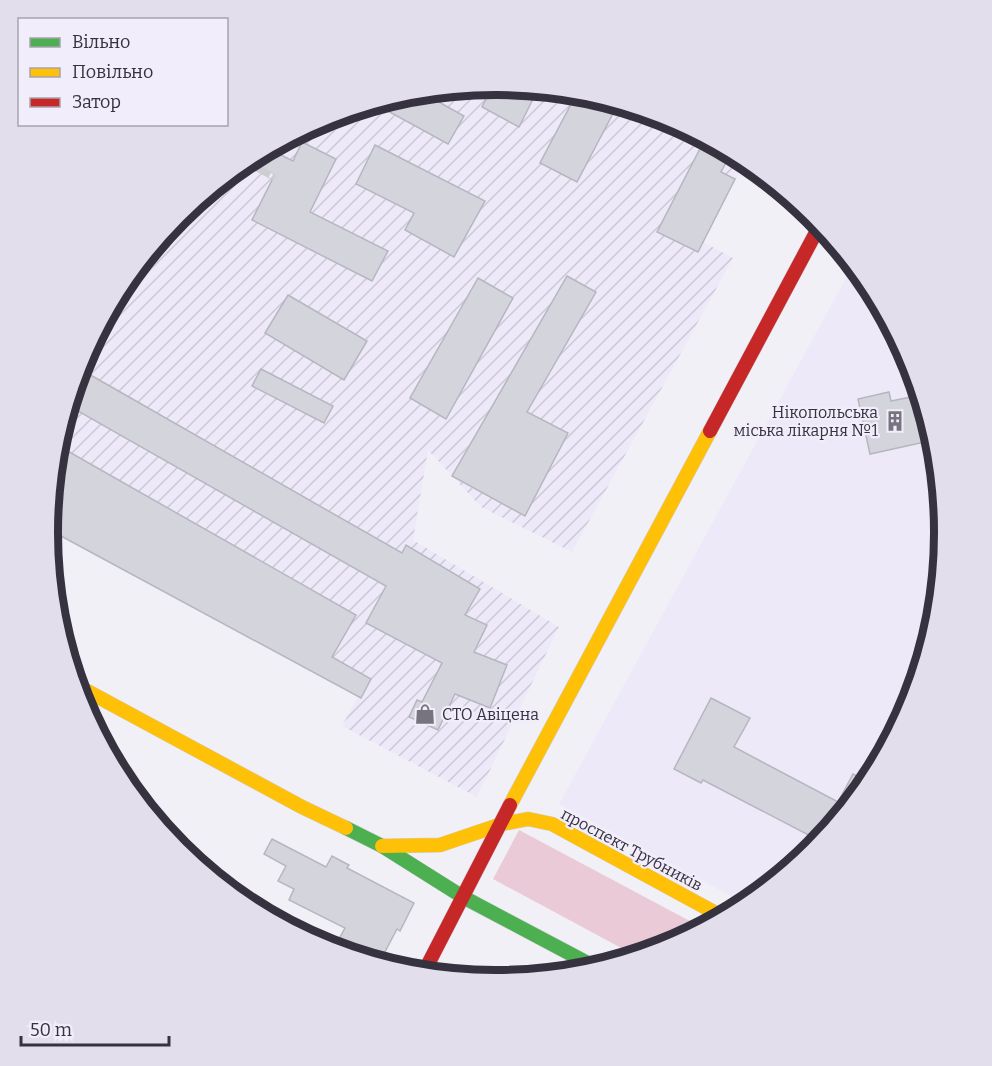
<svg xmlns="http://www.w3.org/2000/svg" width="992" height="1066" viewBox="0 0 992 1066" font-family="Bitter,serif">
  <defs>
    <pattern id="industrial-furrows" width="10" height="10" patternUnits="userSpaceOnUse" patternTransform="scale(1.5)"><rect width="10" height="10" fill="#eee9f9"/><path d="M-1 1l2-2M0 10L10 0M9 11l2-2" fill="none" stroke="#cdc8d6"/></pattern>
  </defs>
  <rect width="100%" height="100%" fill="#f2f0f7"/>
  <!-- built -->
  <polygon fill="#eee9f9" points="853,265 869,284 910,362 935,446 944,533 935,621 910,705 868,782 813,850 746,904 559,804"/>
  <!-- industrial -->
  <polygon fill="url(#industrial-furrows)" points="496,85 584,94 668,119 745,161 703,242 733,258 572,552 481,507 428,450 413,540 559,627 477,797 342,726 359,695 48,528 57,445 82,361 124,284 179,216 247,160 325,119 409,94"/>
  <!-- green -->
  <polygon fill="#ebcad7" points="519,830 703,928 667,947 636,956 493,879"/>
  <!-- building -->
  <g fill="#d4d4dd" stroke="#b6b6bf" stroke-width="1.5">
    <polygon points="493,85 538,89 519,127 482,107"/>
    <polygon points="421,92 464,116 448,144 375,104 409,94"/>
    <polygon points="577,93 618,104 577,182 540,163"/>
    <polygon points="705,139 731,153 721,172 735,179 698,252 657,232"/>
    <polygon points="302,142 336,159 310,212 388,251 372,281 252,220 274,176 247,161 269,149 293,161"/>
    <polygon points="375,145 485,201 454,257 405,230 414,213 356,184"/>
    <polygon points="567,276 596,292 527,412 568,433 525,516 452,476"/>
    <polygon points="478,278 513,298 446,419 410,398"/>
    <polygon points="288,295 367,341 344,380 265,333"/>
    <polygon points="80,369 402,553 406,545 480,589 465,615 487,625 474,652 507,665 490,708 455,694 438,730 409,717 417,700 422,702 442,663 366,623 386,586 69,406"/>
    <polygon points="261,369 333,406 324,423 252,386"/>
    <polygon points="889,392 891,401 920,395 934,440 870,454 858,399"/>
    <polygon points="57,445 356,615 332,657 371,679 361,698 48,529"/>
    <polygon points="711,698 750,718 734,747 838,802 853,774 868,782 820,841 703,780 701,783 674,769"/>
    <polygon points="272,839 326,867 332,856 349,865 347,868 414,903 400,931 397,929 379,963 333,950 345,928 289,900 294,889 278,881 286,866 264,854"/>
  </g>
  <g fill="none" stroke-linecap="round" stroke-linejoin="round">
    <!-- fast casing -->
    <g stroke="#d0cdd6" stroke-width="15">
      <polyline id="fast" points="346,828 382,846 463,897 597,968"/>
    </g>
    <!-- slow casing -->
    <g stroke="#d0cdd6" stroke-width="15">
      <g id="slow">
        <polyline points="76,685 302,807 346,828"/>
        <polyline points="510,805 710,431"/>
        <polyline points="382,846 440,845 502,824 528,819 552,824 723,917"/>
      </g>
    </g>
    <!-- jam casing -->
    <g stroke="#d0cdd6" stroke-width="15">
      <g id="jam">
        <polyline points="710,431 820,225"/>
        <polyline points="423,974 510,805"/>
      </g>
    </g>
    <!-- fast -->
    <use href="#fast" stroke="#4caf50" stroke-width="14"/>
    <!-- slow -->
    <use href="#slow" stroke="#ffc107" stroke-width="14"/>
    <!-- jam -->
    <use href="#jam" stroke="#c62828" stroke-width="14"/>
    <!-- rail casing -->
    <g stroke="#ceced0" stroke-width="7">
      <polyline id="rail" points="245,162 272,176"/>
    </g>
    <!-- rail -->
    <use href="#rail" stroke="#f1edfa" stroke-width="4.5" stroke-dasharray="14" stroke-linecap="butt"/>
  </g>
  <!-- icons -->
  <defs>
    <g id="building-bare" transform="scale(1.62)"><path d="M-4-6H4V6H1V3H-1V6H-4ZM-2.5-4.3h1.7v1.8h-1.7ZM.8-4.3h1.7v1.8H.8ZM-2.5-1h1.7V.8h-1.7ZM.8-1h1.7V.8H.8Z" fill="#78747f" stroke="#f1edfa" stroke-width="2.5" paint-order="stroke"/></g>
    <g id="shop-bare" transform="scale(1.62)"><path d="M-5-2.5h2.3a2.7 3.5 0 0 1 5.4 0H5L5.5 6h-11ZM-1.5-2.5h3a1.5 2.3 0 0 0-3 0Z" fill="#78747f" stroke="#f1edfa" stroke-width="2.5" paint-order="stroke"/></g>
  </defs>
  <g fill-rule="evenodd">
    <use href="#building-bare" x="895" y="421"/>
    <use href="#shop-bare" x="425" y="714"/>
  </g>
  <g text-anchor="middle" stroke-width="4.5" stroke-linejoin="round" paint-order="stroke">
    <!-- poi labels -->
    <g font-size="16" fill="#37323f" stroke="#f1edfa" text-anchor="end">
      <text x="878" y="418">Нікопольська<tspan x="878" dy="18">міська лікарня №1</tspan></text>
      <text x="442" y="720" text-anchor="start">СТО Авіцена</text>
    </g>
    <!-- street labels -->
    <g font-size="16" fill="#37323f" stroke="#f1edfa">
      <text transform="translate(632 849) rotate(28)" y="6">проспект Трубників</text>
    </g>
  </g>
  <!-- crop -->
  <path d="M0 0H992V1066H0ZM495 95H497A437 437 0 0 1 934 532V533A437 437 0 0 1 497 970H495A437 437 0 0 1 58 533V532A437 437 0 0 1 495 95Z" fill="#e2deeb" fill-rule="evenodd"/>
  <path fill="none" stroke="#37323f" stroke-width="8" d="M495 95H497A437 437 0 0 1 934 532V533A437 437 0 0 1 497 970H495A437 437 0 0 1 58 533V532A437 437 0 0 1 495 95Z"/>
  <!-- legend -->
  <rect x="18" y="18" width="210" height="108" fill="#f1edfa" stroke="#a7a2af" stroke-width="1.5"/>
  <rect x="30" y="38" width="30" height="9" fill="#4caf50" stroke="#a7a2af" stroke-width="1.5"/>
  <text x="72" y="48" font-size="18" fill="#37323f">Вільно</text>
  <rect x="30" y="68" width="30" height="9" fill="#ffc107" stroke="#a7a2af" stroke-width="1.5"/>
  <text x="72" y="78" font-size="18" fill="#37323f">Повільно</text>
  <rect x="30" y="98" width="30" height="9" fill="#c62828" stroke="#a7a2af" stroke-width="1.5"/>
  <text x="72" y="108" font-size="18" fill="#37323f">Затор</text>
  <!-- scale -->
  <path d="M21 1036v9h148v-9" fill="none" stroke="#37323f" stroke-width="3"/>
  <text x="30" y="1036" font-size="18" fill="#37323f" stroke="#f1edfa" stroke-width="4.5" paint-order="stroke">50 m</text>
</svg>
